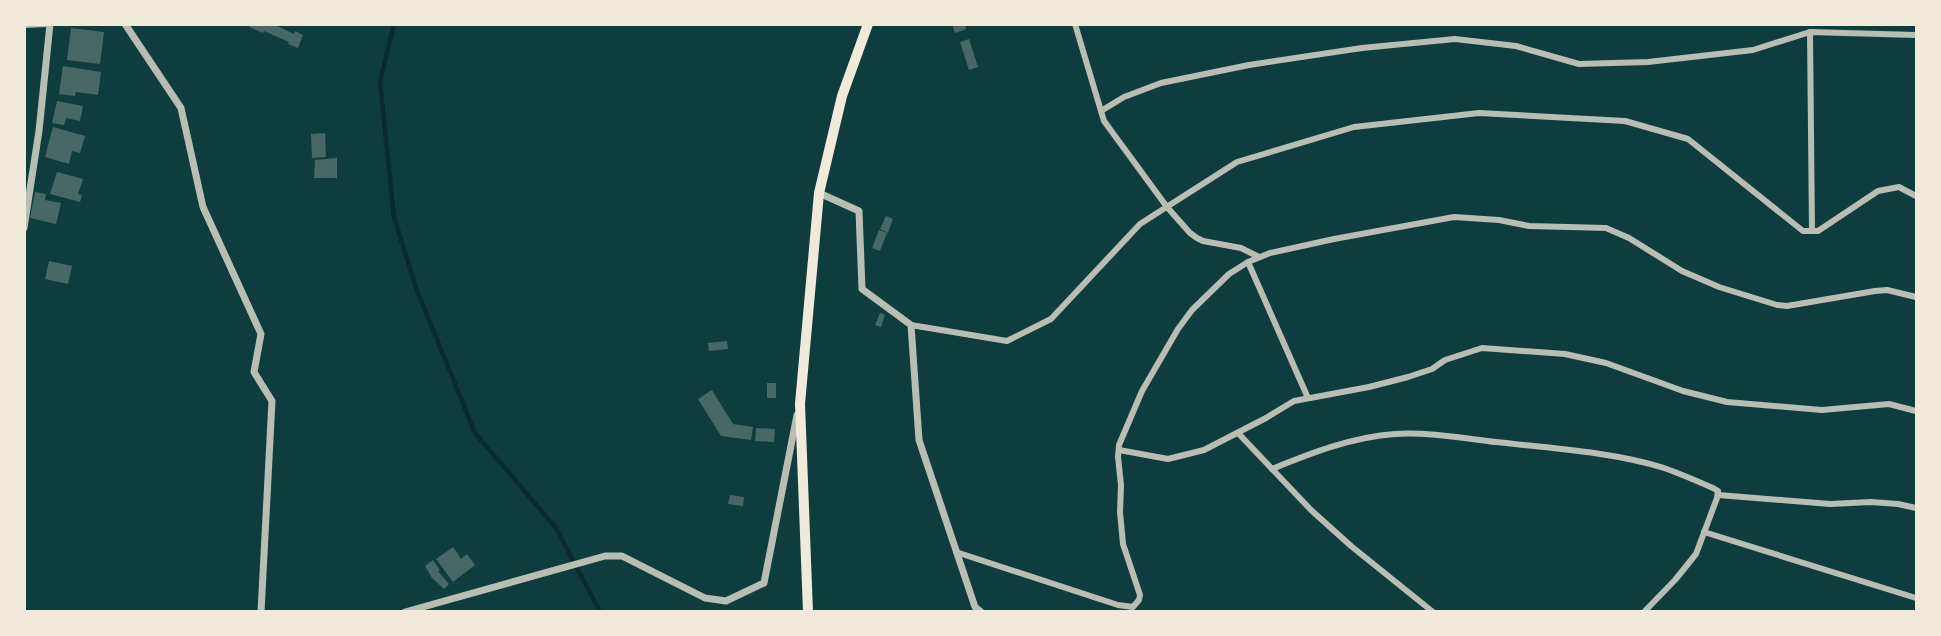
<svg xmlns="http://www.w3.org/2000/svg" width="1941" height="636" viewBox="0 0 1941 636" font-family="'DejaVu Sans',sans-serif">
  <rect width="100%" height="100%" fill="#0f3d3e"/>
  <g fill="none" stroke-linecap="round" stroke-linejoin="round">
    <!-- stream -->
    <polyline stroke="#0a2a2b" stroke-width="4.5" points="394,24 380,82 394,217 416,288 475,433 556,528 600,612"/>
  </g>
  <!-- building -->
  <g fill="#486865">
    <polygon points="251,24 273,24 294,34 295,31 303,35 298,48 288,44 289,42 264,31 263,33 249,27"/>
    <polygon points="952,24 965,24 966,29 955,33"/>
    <polygon points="71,28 104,32 100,64 67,60"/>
    <polygon points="969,39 978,67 969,70 960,42"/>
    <polygon points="63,66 101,72 98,95 76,92 75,96 59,94"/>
    <polygon points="57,101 83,106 80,121 66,118 64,125 52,123"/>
    <polygon points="53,127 85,136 80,153 72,151 69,164 45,157"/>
    <polygon points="325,133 326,157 312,158 311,134"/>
    <polygon points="337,158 337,178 314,178 315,160"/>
    <polygon points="57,172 83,179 78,194 82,195 80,202 50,194"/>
    <polygon points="35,192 46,194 45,200 61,203 56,224 30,218"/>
    <polygon points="886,216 893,219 888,233 880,229"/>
    <polygon points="879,230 887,233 880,251 872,248"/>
    <polygon points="49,261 72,266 68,284 45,279"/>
    <polygon points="880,313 885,315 881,327 875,325"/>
    <polygon points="727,341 728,349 709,351 708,343"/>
    <rect x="767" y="383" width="9" height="15"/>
    <polygon points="712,390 733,424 753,427 751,440 721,436 698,399"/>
    <polygon points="756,428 775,429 774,442 755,441"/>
    <polygon points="730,495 744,497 743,506 728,504"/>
    <polygon points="453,547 461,559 467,554 475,565 453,582 436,559"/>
    <polygon points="433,560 440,570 438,571 449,584 444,589 432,578 425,566"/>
  </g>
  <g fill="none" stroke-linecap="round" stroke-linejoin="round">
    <!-- minor -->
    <g stroke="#b8beb3" stroke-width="6">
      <polyline points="1075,24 1104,121 1167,207 1190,233 1197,238 1203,241 1241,248 1259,257"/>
      <polyline points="24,25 46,24"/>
      <polyline points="1810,32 1812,231"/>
      <polyline points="1101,111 1124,97 1161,83 1249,65 1362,48 1455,39 1516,46 1579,64 1648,62 1753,50 1810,32 1916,35"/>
      <polyline points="1248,262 1308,398"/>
      <polyline points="911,325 1007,341 1051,319 1140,224 1237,162 1354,127 1479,113 1625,121 1688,139 1803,231 1818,231 1878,191 1899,187 1916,196"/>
      <polyline points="1238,433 1311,510 1351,546 1433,612"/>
      <polyline points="1119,450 1168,459 1204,450 1266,418 1294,401 1369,387 1408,377 1432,369 1445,360 1482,348 1565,354 1606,363 1683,391 1727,402 1822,410 1889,404 1916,411"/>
      <path d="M 1272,469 C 1311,453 1352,437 1395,434 C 1428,432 1462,438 1496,442 C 1549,448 1613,452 1664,468 C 1681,474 1697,481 1713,488 L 1718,491 L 1717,498 L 1696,554 L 1675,580 L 1644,612"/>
      <polyline points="1718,495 1830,504 1871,502 1898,504 1916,508"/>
      <polyline points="1704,532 1916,598"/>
      <polyline points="956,552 1118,605 1133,607 1139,600 1140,595 1123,544 1120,512 1121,485 1118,457 1119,445 1142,391 1178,329 1192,310 1229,274 1248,262 1270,253 1334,239 1454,217 1499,220 1529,226 1606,228 1629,238 1682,271 1719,287 1777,305 1787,306 1875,291 1887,290 1916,297"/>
    </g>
    <!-- tertiary -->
    <g stroke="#b8beb3" stroke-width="7">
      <polyline points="125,24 181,108 203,207 261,334 254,372 272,401 261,612"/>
      <polyline points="819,193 859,211 862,289 911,325 919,440 975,607 981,612"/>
      <polyline points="24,228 39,131 50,24"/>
      <polyline points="405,612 605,556 622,556 705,598 726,601 764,583 797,415"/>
    </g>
    <!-- trunk -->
    <polyline stroke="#f1e9da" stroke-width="10" points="808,612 800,404 819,193 842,96 868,24"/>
  </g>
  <!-- border -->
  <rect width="1941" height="636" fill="none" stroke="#f1e9da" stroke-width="52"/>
</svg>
